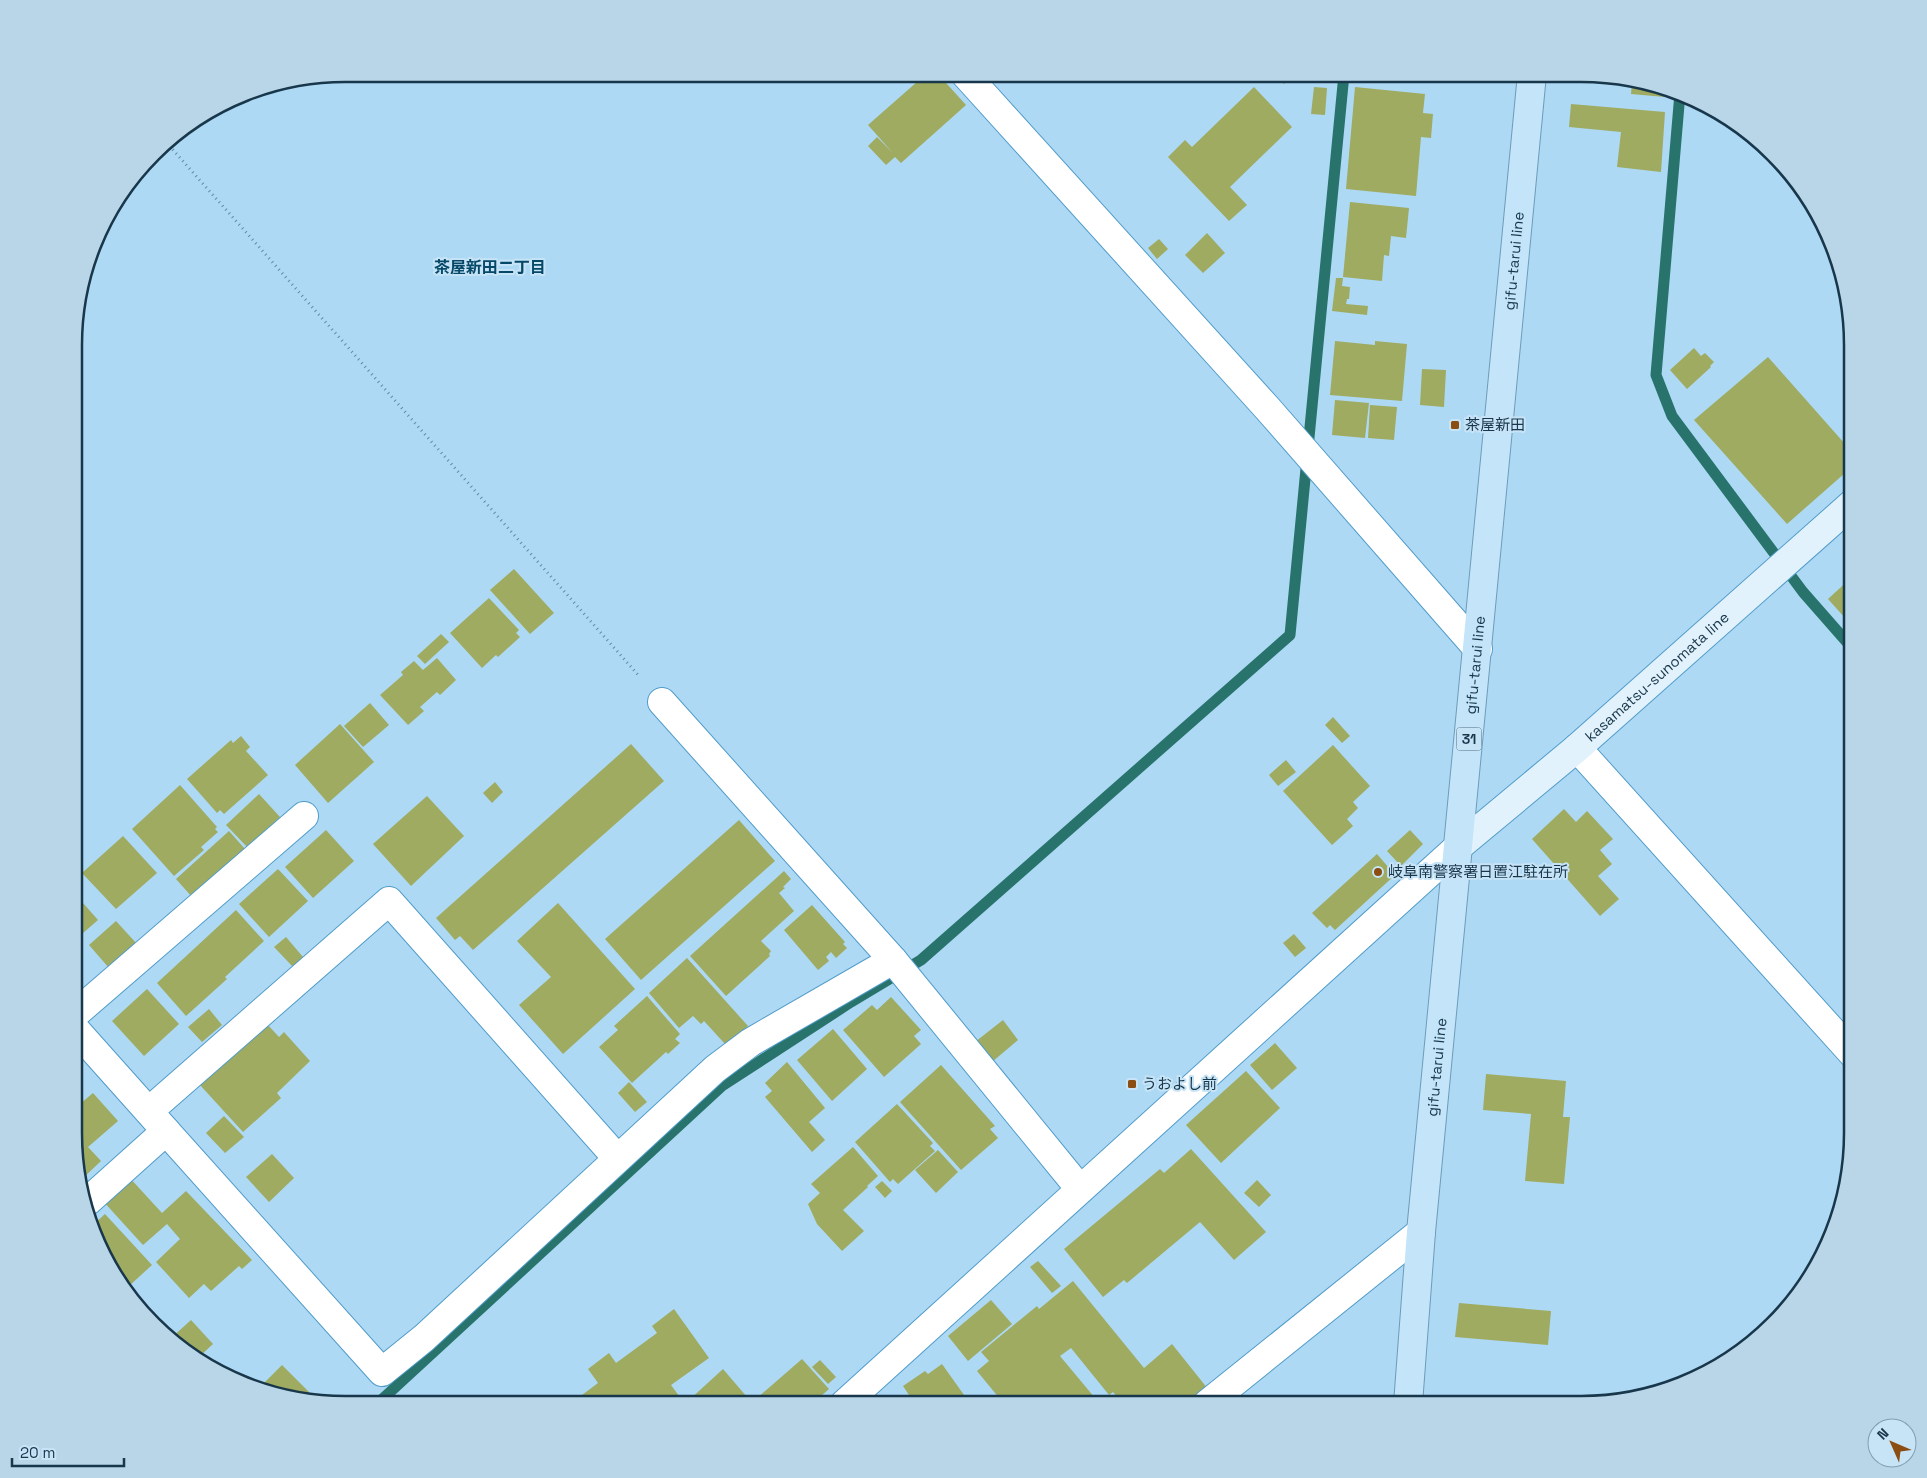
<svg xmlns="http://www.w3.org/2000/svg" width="1927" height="1478" viewBox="0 0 1927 1478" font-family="'Space Grotesk','Noto Sans JP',sans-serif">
  <rect width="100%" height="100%" fill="#aed9f5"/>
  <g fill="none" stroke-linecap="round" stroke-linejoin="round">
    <!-- stream -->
    <g stroke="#28746c" stroke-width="11">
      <polyline points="1680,93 1656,375 1672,416 1803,592 1853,649"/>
      <polyline points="377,1404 722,1086 851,1002 921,960 1290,635 1344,74"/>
    </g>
  </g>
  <!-- building -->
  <g fill="#9fab60">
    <polygon points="926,74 938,74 966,105 901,163 895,157 886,165 868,146 877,137 892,152 868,125"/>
    <polygon points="1274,74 1295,74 1284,84"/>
    <polygon points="1632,82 1666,90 1665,97 1631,94"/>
    <polygon points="1254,87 1292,127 1230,187 1247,205 1229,221 1168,157 1185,140 1192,147"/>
    <polygon points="1314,87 1327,88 1325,115 1311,114"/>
    <polygon points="1355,87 1425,94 1423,113 1433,114 1431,138 1421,137 1416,196 1346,189"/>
    <polygon points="1571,104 1665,112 1661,172 1617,167 1621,132 1569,127"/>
    <polygon points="1350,202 1409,208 1406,238 1391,236 1389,256 1384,255 1382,281 1343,277"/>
    <polygon points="1207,233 1225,253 1203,273 1185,255"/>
    <polygon points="1159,239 1168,249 1157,259 1148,248"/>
    <polygon points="1336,278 1343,278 1342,286 1350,287 1349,299 1347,299 1346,304 1368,306 1367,315 1332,311"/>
    <polygon points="1335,341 1375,345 1375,341 1407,344 1402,401 1330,395"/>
    <polygon points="1694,348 1701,356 1705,353 1714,362 1710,366 1711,367 1687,389 1670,370"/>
    <polygon points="1768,357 1853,453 1853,461 1851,463 1853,466 1787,524 1694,420"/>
    <polygon points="1422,369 1446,370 1444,407 1420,405"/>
    <polygon points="1335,400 1369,403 1365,438 1332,435"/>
    <polygon points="1370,405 1397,407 1394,440 1368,438"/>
    <polygon points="514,569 554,613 530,634 490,590"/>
    <polygon points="1853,576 1853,627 1828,599"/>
    <polygon points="489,598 519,630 516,633 520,637 498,657 496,655 482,668 450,633"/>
    <polygon points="441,634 449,642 425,664 417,656"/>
    <polygon points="437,658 456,680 440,695 437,692 420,707 424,711 408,725 380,695 403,675 401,672 414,661 423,670"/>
    <polygon points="370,703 389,725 363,747 344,726"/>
    <polygon points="1333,717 1350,736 1342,743 1325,725"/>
    <polygon points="340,724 374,762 328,803 295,765"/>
    <polygon points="241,736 250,747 246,751 268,775 224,814 220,810 217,813 187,779 231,740 233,743"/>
    <polygon points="631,744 664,781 473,950 460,936 455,940 436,918"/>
    <polygon points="1333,745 1370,786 1353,802 1358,808 1347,819 1353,826 1332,845 1283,791"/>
    <polygon points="1286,760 1296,772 1278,786 1269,775"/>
    <polygon points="495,782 503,792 492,803 483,793"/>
    <polygon points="180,785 217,827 215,829 218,832 201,847 204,850 174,876 132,829"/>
    <polygon points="259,794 280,817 248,848 226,825"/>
    <polygon points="427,796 464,836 411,886 373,844"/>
    <polygon points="1564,809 1576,822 1587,811 1613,839 1600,850 1612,864 1598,876 1619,899 1600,916 1532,839"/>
    <polygon points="739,820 775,861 641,980 605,939"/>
    <polygon points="326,830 354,861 313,898 285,867"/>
    <polygon points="1410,830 1423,844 1401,866 1387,851"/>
    <polygon points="229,831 245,849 192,897 176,879"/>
    <polygon points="123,836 157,873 116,909 82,873"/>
    <polygon points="1377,854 1395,875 1335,930 1330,925 1327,928 1312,913"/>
    <polygon points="278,869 308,901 269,937 239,904"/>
    <polygon points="784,871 791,879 783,887 785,888 779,893 794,911 761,941 771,951 769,954 770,956 726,996 690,956"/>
    <polygon points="75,894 98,920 75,940"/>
    <polygon points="558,903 635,989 563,1054 519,1005 551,977 517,941"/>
    <polygon points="812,905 845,942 843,944 847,948 836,958 831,952 826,957 829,961 818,970 784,930"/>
    <polygon points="236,910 264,941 225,977 227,979 186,1016 157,983"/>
    <polygon points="116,921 137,944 109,968 89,945"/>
    <polygon points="1294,934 1306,948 1295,957 1283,943"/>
    <polygon points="286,937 303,957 293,967 274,947"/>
    <polygon points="687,958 748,1026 726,1045 704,1021 701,1024 693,1016 679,1028 649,993"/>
    <polygon points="147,989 179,1024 144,1056 112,1021"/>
    <polygon points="647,996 680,1034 675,1039 680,1043 668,1054 666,1052 632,1083 599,1047 618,1030 614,1026"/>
    <polygon points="891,997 921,1030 914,1036 921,1044 884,1077 843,1030 872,1005 877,1010"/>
    <polygon points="209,1009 222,1025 202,1042 188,1027"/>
    <polygon points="1003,1020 1018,1040 992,1062 975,1042"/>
    <polygon points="267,1024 279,1037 284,1032 310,1061 277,1093 281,1098 243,1132 200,1085"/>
    <polygon points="833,1029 867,1069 832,1101 797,1060"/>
    <polygon points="1275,1043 1297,1068 1272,1090 1250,1065"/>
    <polygon points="787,1062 825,1108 809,1122 825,1140 812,1152 765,1097 772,1091 765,1083"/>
    <polygon points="941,1065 995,1126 990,1129 998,1138 961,1170 900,1102"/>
    <polygon points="1246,1071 1280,1108 1221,1163 1186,1125"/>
    <polygon points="1486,1074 1566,1081 1563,1117 1570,1117 1564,1184 1525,1181 1531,1114 1483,1110"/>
    <polygon points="629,1082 647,1102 635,1112 618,1093"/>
    <polygon points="93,1093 118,1121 88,1147 101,1161 82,1179 74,1151 74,1109"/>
    <polygon points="897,1104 933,1143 930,1146 935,1151 898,1184 893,1179 890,1182 855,1142"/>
    <polygon points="224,1116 244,1137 225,1153 206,1133"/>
    <polygon points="853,1147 878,1176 867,1186 868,1187 843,1210 864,1231 842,1251 817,1224 808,1204 820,1193 811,1184"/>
    <polygon points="1191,1149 1266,1232 1234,1260 1200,1222 1127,1283 1124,1280 1103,1297 1064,1249 1160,1169 1164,1173"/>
    <polygon points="938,1150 958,1172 936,1193 915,1170"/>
    <polygon points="272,1154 294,1178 269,1202 246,1177"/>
    <polygon points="128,1176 162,1213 186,1191 252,1260 242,1269 239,1266 211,1291 204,1284 189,1298 156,1262 180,1239 167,1224 143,1245 102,1200"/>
    <polygon points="1257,1180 1271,1195 1259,1207 1244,1193"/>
    <polygon points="882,1181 892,1191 885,1198 875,1187"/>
    <polygon points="105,1214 152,1265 128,1287 102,1253 94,1224"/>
    <polygon points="1038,1261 1061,1286 1052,1293 1030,1267"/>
    <polygon points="1073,1281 1144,1368 1172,1344 1208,1389 1188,1404 1119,1404 1119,1402 1121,1402 1113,1392 1109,1395 1071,1348 1060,1356 1100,1404 1004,1404 977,1371 989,1361 981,1352 1037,1306 1039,1309"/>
    <polygon points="991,1300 1012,1324 968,1361 948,1336"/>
    <polygon points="1459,1303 1551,1311 1548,1345 1455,1337"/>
    <polygon points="674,1309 709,1358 671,1385 685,1404 570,1404 598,1383 588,1369 609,1353 616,1363 657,1333 652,1326"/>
    <polygon points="191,1320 213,1344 199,1357 170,1339"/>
    <polygon points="802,1359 829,1389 812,1404 761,1404 756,1399"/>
    <polygon points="820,1360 836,1377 828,1384 812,1367"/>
    <polygon points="942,1364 969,1402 966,1404 915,1404 903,1386 925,1371 928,1374"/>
    <polygon points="282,1365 318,1401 259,1388"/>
    <polygon points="723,1369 753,1404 690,1404 688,1401"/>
  </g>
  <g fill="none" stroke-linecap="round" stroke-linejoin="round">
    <!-- street casing -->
    <g stroke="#519cc9" stroke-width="30">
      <g id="street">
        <polyline points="965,74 1268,409 1478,649"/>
        <polyline points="662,702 893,960 1080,1189"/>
        <polyline points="1577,748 1853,1054"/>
        <polyline points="75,1014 304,816"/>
        <polyline points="75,1029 166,1131 88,1201"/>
        <polyline points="149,1111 389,901 617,1158"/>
        <polyline points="166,1131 382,1372 424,1338 715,1069 751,1042 893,960"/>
        <polyline points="844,1404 1458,847"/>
        <polyline points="1207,1404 1421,1232"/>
      </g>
    </g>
    <!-- secondary casing -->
    <g stroke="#519cc9" stroke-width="30">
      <g id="secondary">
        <path id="s1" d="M 1458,847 L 1577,748 L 1853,503"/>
      </g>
    </g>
    <!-- primary casing -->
    <g stroke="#6d9cb9" stroke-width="30">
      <g id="primary">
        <path id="s2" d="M 1408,1404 L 1421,1232 L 1532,74"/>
      </g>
    </g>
    <!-- path -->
    <polyline stroke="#6489a1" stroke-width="3" stroke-dasharray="1 4" stroke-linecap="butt" points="166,142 640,677"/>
    <!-- street -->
    <use href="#street" stroke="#fff" stroke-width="28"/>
    <!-- secondary -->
    <use href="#secondary" stroke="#e1f2fc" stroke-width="28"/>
    <!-- primary -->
    <use href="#primary" stroke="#c3e4f9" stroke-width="28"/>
  </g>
  <!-- markers -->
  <g fill="#8c4d13" stroke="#c7e4f7" stroke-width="2">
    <rect x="1450" y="420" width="10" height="10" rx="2.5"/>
    <circle cx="1378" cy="872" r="5"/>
    <rect x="1127" y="1079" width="10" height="10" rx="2.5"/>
  </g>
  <g text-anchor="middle" stroke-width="4" stroke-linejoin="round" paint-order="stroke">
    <!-- shield labels -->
    <rect fill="#c7e4f7" stroke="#4c6b7e" stroke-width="1" x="1456.5" y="727.5" width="25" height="23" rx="4"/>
    <g font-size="14" font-weight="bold" fill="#18374a">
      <text x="1469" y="744">31</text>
    </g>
    <!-- street labels -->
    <g font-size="15" fill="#18374a" stroke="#c7e4f7">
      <text dy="5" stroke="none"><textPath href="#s2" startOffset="1148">gifu-tarui line</textPath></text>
      <text dy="5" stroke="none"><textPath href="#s2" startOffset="742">gifu-tarui line</textPath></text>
      <text dy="5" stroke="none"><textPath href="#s1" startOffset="262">kasamatsu-sunomata line</textPath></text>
      <text dy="5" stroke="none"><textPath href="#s2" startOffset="338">gifu-tarui line</textPath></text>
    </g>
    <!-- poi labels -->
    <g font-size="15" fill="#18374a" stroke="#c7e4f7" text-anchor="start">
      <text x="1465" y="430">茶屋新田</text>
      <text x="1388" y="877">岐阜南警察署日置江駐在所</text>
      <text x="1142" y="1089">うおよし前</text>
    </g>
    <!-- neighbourhood labels -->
    <g font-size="16" font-weight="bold" fill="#054867" stroke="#c7e4f7">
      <text x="490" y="273">茶屋新田二丁目</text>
    </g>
  </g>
  <!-- crop -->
  <path d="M0 0H1927V1478H0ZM345 82H1581A263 263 0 0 1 1844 345V1133A263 263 0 0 1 1581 1396H345A263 263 0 0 1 82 1133V345A263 263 0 0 1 345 82Z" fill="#b9d6e9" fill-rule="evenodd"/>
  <path fill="none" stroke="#18374a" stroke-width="2.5" d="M345 82H1581A263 263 0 0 1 1844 345V1133A263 263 0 0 1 1581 1396H345A263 263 0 0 1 82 1133V345A263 263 0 0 1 345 82Z"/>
  <!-- north arrow -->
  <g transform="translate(1892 1443) rotate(315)"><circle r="24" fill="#c7e4f7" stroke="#819fb2"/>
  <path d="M0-4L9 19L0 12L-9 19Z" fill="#8c4d13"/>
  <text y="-8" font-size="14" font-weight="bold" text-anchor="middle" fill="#18374a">N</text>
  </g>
  <!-- scale -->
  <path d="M12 1458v8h112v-8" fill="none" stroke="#18374a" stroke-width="2.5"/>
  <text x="20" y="1458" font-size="15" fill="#18374a" stroke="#c7e4f7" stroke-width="4" paint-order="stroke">20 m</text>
</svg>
